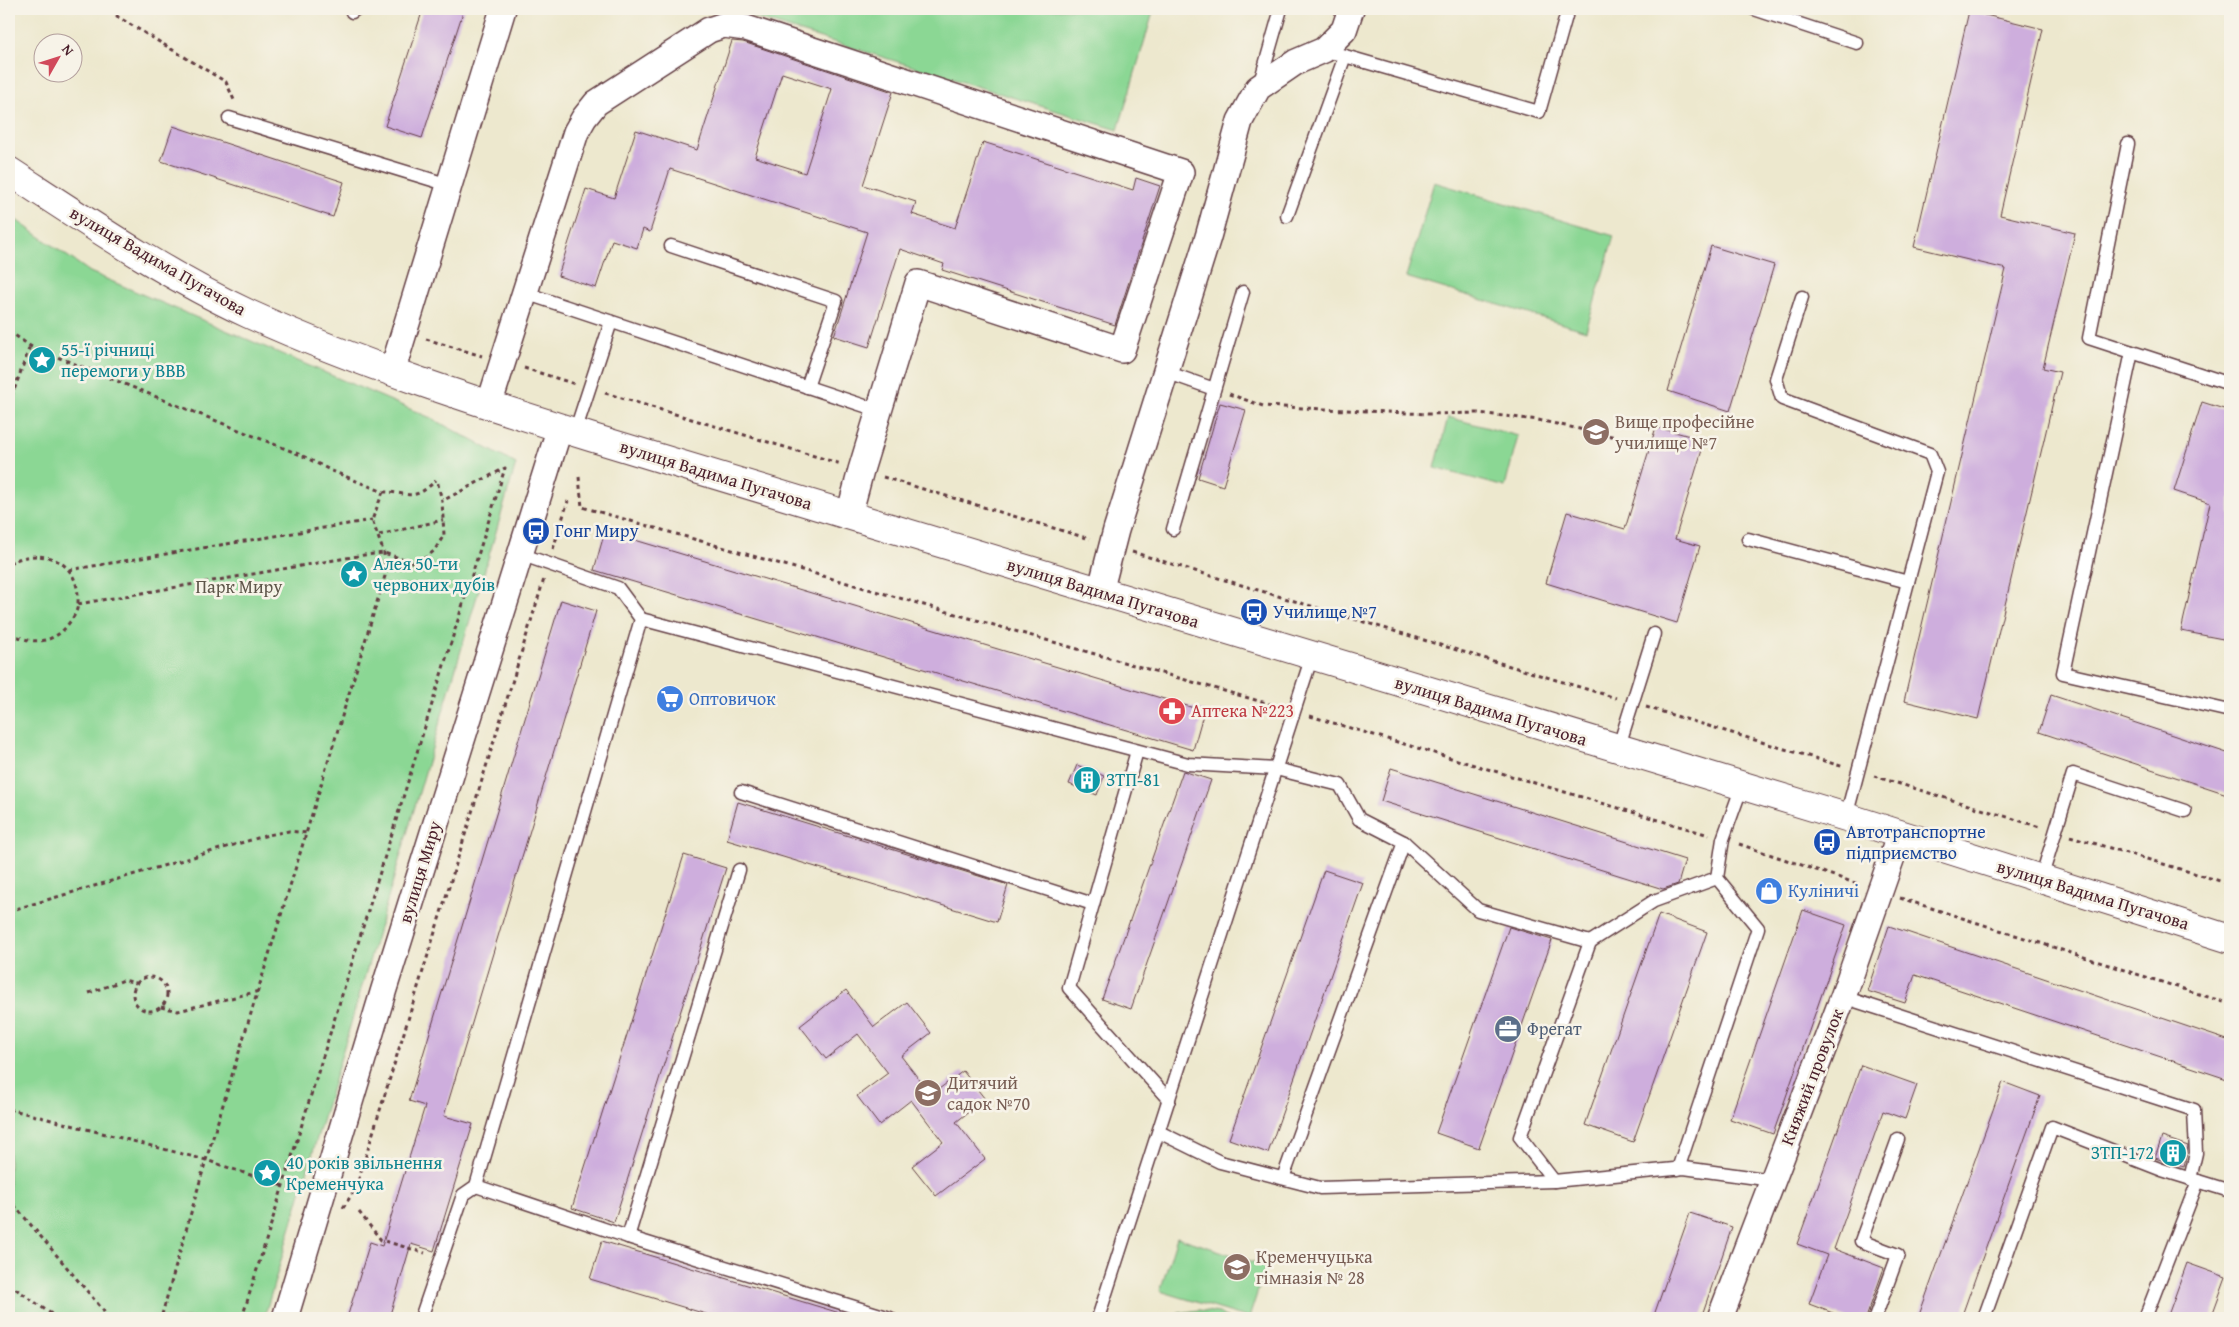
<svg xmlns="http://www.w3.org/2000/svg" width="2239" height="1327" viewBox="0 0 2239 1327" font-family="'Gentium Book Plus',serif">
  <rect width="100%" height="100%" fill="#f7f3e8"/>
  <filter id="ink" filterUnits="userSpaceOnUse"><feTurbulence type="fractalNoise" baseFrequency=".02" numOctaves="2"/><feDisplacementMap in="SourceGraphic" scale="10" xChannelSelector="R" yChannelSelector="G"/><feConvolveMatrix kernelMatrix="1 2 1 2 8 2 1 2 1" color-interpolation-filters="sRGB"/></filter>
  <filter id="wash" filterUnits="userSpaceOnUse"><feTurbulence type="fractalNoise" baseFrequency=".0096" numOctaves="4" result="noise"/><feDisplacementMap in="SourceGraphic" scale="20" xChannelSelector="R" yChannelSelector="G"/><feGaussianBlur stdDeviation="1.12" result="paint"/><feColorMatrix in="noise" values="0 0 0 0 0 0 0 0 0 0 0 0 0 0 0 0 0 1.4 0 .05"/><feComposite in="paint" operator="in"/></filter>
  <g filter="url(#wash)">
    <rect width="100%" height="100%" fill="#ede8ce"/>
    <!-- green -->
    <g fill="#8bd794" stroke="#6a7b60">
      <polygon points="727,9 1154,9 1118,130"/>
      <polygon points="1434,182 1614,236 1586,331 1406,277"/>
      <polygon points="9,215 90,272 431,418 516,464 264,1318 9,1318"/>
      <polygon points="1448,417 1518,436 1505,487 1435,468"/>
      <polygon points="1177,1237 1266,1266 1249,1318 1160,1291"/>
      <polygon points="1199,1310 1219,1313 1227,1318 1171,1318 1179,1313"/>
    </g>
    <g id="blocks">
      <!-- building -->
      <g fill="#ceaedd" fill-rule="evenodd">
        <polygon points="423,9 464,9 422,138 385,126"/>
        <polygon points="1969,11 2043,29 2000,215 2075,233 2043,368 2060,372 1978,719 1904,701 2006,269 1914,247"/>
        <path d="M 732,41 L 743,42 L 893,92 L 863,185 L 916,202 L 912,214 L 955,228 L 983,142 L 1133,190 L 1136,178 L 1160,186 L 1115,325 L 942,270 L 944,264 L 900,249 L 869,347 L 834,336 L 867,232 L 670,169 L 650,232 L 643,229 L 637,248 L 612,240 L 596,288 L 558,276 L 586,189 L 614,198 L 636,130 L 697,150 ZM 782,73 L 832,89 L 805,173 L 755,157 Z"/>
        <polygon points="173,126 344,182 333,217 161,161"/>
        <polygon points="1711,246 1774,265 1730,411 1668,391"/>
        <polygon points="2202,402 2230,411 2230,619 2227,618 2223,639 2181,631 2210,503 2174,491"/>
        <polygon points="1220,403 1246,410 1223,486 1198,478"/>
        <polygon points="1656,427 1705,440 1675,539 1700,546 1677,623 1546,583 1567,512 1625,529"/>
        <polygon points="605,531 1204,711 1193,750 594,570"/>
        <polygon points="561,600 596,611 444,1116 473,1124 434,1251 411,1244 389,1318 347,1318 370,1242 382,1246 425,1106 409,1101"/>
        <polygon points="2051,695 2230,754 2230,795 2039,732"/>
        <polygon points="1077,765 1104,776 1097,795 1069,784"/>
        <polygon points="1391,768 1685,860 1678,884 1663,889 1381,801"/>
        <polygon points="1183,771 1211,780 1131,1009 1102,999"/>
        <polygon points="738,802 1008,885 997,922 727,840"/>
        <polygon points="684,855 726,868 614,1222 572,1208"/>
        <polygon points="1324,870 1363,883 1268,1153 1229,1139"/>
        <polygon points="1803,910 1846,925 1773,1134 1730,1119"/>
        <polygon points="1659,914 1707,932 1633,1142 1585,1125"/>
        <polygon points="1889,926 2230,1041 2230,1080 1915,975 1905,1003 1867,991"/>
        <polygon points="1509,927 1552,940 1479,1148 1436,1133"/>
        <polygon points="846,990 874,1027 907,1002 931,1033 901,1056 931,1095 963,1071 985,1099 956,1122 985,1159 936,1196 912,1166 943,1142 911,1100 879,1125 857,1096 888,1073 858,1034 826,1059 800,1026"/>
        <polygon points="1861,1065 1917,1085 1905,1119 1883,1111 1834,1249 1884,1268 1866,1318 1846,1318 1809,1304 1827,1255 1797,1244"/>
        <polygon points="2003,1082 2040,1096 1961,1318 1918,1318"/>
        <polygon points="2162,1137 2188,1146 2184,1167 2155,1158"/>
        <polygon points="1690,1213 1732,1227 1701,1318 1653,1318"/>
        <polygon points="602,1241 843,1314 842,1318 719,1318 590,1279"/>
        <polygon points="2187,1263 2226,1277 2211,1318 2167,1318"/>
      </g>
    </g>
  </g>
  <g filter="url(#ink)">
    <use href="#blocks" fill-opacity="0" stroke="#623d43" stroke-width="1"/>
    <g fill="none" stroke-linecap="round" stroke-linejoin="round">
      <!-- lane casing -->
      <g stroke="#623d43" stroke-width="15">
        <g id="lane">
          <polyline points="1754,9 1857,43"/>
          <polyline points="352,12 356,9"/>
          <polyline points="1324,50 1539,112 1568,9"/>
          <polyline points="1259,86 1281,9"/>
          <polyline points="229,118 449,185"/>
          <polyline points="2128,144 2089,338 2230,384"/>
          <polyline points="1287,216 1345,56"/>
          <polyline points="671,246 836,301 807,387"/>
          <polyline points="525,293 880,411"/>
          <polyline points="1802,297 1776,379 1782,399 1930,454 1937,472 1846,817"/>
          <polyline points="2132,352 2063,673 2230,711"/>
          <polyline points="1166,372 1214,389"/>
          <polyline points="575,432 611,322"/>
          <polyline points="1173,529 1243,292"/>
          <polyline points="1748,539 1908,582"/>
          <polyline points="641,619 1188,764 1276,769 1340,785 1359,819 1404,842 1283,1178"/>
          <polyline points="1618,749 1654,634"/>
          <polyline points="1137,751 1069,988 1169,1100"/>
          <polyline points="741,792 1093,904"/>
          <polyline points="1404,842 1478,910 1590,942 1654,901 1717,878"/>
          <polyline points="2041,879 2073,774 2185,811"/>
          <polyline points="1590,942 1520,1137 1554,1181 1684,1168 1772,1180"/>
          <polyline points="1843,997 2194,1110 2196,1153 2190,1179"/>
          <polyline points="1159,1132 1220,1162 1320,1188 1554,1181"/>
          <polyline points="1678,1169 1758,928 1717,878 1723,839 1742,786"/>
          <polyline points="476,1186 628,1237 890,1318"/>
          <polyline points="628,1237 739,870"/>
          <polyline points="421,1318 463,1195 476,1186 641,619 618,588 520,554"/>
          <polyline points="1098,1318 1312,656"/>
          <polyline points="1875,1318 1898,1255 1861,1241 1898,1139"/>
          <polyline points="1984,1318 2052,1127 2162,1170 2230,1191"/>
          <polyline points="2145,1318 2198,1181"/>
        </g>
      </g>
      <!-- street casing -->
      <g stroke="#623d43" stroke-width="28">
        <g id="street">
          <polyline points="392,372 503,9"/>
          <polyline points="489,405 576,132 584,118 596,103 709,30 724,25 746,28 1181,172 1122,350 918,283 861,470 849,515"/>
          <polyline points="1100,592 1116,530 1208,237 1240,121 1258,88 1296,62 1324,50 1344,30 1351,9"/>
          <polyline points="285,1318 384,989 560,427"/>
          <polyline points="1720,1318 1843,997 1900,834"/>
        </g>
      </g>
      <!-- secondary casing -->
      <g stroke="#623d43" stroke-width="30">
        <path id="secondary" d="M 9,171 C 86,221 165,275 249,314 C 359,364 475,401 590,437 L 1846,817 L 2230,939"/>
      </g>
      <!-- path -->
      <g stroke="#623d43" stroke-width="3" stroke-dasharray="4 4" stroke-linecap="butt">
        <polyline points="111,9 118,17 226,82 234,100 234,102"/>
        <polyline points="9,331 30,346 301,455 330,470 383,492 372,520 384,553 385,576 206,1160 161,1318"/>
        <polyline points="426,339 482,356"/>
        <polyline points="524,368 575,384"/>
        <polyline points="605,393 841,464"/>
        <polyline points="1229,394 1263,406 1428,414 1478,413 1538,420 1616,437"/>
        <polyline points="9,404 30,346"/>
        <polyline points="579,477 582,507 1280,707"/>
        <polyline points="883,477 1090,539"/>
        <path d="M 383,492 C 410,492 413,503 436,480"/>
        <polyline points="379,535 443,520"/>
        <polyline points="553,549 568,501"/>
        <polyline points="1132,552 1616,698"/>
        <path d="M 9,563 C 43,546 80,561 78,602 C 78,610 74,617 69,623 C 54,645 30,645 9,632"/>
        <polyline points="69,570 372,520"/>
        <polyline points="78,604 364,555 384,553 412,562 425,558 434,551 444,535 442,501 437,480"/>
        <polyline points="1646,707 1844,767"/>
        <polyline points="1310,716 1709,835"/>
        <polyline points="1874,776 2040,827"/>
        <polyline points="2070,836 2230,884"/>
        <polyline points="1739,844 1858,884"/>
        <polyline points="1900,898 2230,1004"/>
        <polyline points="9,911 268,835 289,831 307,833"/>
        <circle cx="150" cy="994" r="17"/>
        <polyline points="89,993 124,980 136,983"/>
        <polyline points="161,1007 178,1011 259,991"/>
        <polyline points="9,1109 206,1160 283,1186"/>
        <polyline points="9,1199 103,1310 107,1318"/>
        <polyline points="343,1208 356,1188 544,579"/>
        <polyline points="359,1212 381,1240 425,1253"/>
        <polyline points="9,1284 57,1318"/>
        <polyline points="242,1318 505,468 442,501"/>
      </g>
      <!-- lane -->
      <use href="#lane" stroke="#fff" stroke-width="12"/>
      <!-- street -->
      <use href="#street" stroke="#fff" stroke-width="25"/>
      <!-- secondary -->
      <use href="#secondary" stroke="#fff" stroke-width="28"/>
    </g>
  </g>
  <!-- icons -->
  <defs>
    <g id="sight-disc" transform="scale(1.4375)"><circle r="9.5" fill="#0f9aa8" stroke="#f7f3e8"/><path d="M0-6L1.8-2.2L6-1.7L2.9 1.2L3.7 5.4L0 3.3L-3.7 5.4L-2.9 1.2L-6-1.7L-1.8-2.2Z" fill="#fff"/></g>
    <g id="university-disc" transform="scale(1.4375)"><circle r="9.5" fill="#8d6e63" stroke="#f7f3e8"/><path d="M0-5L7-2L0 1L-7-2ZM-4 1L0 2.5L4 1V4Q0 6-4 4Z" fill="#fff"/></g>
    <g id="bus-disc" transform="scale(1.4375)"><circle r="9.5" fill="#1a4fb4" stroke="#f7f3e8"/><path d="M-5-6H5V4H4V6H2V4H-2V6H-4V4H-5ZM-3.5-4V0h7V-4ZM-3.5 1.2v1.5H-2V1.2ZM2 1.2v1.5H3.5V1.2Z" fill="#fff"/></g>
    <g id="supermarket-disc" transform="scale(1.4375)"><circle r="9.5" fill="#3f7fe0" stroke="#f7f3e8"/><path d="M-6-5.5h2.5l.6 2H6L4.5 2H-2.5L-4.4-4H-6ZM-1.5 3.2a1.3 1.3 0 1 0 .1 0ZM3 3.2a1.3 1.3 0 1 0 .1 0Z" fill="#fff"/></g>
    <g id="pharmacy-disc" transform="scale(1.4375)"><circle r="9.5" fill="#e0444e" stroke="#f7f3e8"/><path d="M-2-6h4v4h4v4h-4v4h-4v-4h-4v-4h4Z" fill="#fff"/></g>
    <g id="building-disc" transform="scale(1.4375)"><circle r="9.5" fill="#0f9aa8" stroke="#f7f3e8"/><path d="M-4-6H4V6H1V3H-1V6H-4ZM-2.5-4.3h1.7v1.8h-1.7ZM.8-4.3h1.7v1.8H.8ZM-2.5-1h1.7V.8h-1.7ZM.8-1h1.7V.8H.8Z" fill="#fff"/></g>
    <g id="shop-disc" transform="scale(1.4375)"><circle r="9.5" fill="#3f7fe0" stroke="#f7f3e8"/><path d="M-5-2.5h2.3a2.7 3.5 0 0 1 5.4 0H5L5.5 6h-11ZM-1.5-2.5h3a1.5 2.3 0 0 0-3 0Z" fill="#fff"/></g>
    <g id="office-disc" transform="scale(1.4375)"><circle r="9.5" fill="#5c6f8a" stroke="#f7f3e8"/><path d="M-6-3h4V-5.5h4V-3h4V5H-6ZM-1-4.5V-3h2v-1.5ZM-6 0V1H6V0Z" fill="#fff"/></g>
    <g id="school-disc" transform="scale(1.4375)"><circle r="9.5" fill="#8d6e63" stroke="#f7f3e8"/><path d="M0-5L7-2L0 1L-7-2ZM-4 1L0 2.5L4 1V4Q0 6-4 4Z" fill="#fff"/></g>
  </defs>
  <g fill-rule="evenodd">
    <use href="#sight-disc" x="42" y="360"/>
    <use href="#university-disc" x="1596" y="432"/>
    <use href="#bus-disc" x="536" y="531"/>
    <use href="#sight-disc" x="354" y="574"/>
    <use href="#bus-disc" x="1254" y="612"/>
    <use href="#supermarket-disc" x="670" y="699"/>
    <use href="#pharmacy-disc" x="1172" y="711"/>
    <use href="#building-disc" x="1087" y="780"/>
    <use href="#bus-disc" x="1827" y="842"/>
    <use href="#shop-disc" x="1769" y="891"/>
    <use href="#office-disc" x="1508" y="1029"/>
    <use href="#school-disc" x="928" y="1093"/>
    <use href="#building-disc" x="2173" y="1153"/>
    <use href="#sight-disc" x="267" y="1173"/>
    <use href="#school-disc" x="1237" y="1267"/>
  </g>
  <g text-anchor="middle" stroke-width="5" stroke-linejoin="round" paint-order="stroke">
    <!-- street labels -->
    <g font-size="18" fill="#4a1f2b" stroke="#f7f3e8">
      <text transform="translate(158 261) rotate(30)" y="6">вулиця Вадима Пугачова</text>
      <text transform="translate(716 475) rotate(17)" y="6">вулиця Вадима Пугачова</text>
      <text transform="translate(1103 593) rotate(17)" y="6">вулиця Вадима Пугачова</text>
      <text transform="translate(1491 711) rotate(17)" y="6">вулиця Вадима Пугачова</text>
      <text transform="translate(420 872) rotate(-73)" y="6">вулиця Миру</text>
      <text transform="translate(2093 895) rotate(17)" y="6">вулиця Вадима Пугачова</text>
      <text transform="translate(1812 1077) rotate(-69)" y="6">Княжий провулок</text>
    </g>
    <!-- culture labels -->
    <g font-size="18" fill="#0d838f" stroke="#f7f3e8" text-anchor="start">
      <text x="61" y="356">55-ї річниці<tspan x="61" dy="21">перемоги у ВВВ</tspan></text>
      <text x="373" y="570">Алея 50-ти<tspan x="373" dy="21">червоних дубів</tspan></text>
      <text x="1106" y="786">ЗТП-81</text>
      <text x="2154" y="1159" text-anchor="end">ЗТП-172</text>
      <text x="286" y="1169">40 рокiв звiльнення<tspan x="286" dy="21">Кременчука</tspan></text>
    </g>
    <!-- education labels -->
    <g font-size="18" fill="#785e54" stroke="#f7f3e8" text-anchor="start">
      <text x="1615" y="428">Вище професійне<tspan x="1615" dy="21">училище №7</tspan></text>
      <text x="947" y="1089">Дитячий<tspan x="947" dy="21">садок №70</tspan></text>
      <text x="1256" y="1263">Кременчуцька<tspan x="1256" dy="21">гімназія № 28</tspan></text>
    </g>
    <!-- transit labels -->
    <g font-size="18" fill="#164399" stroke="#f7f3e8" text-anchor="start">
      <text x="555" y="537">Гонг Миру</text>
      <text x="1273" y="618">Училище №7</text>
      <text x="1846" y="838">Автотранспортне<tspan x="1846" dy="21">підприємство</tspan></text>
    </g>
    <!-- park labels -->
    <g font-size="18" fill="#5e564a" stroke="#f7f3e8">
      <text x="239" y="593">Парк Миру</text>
    </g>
    <!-- shop labels -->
    <g font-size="18" fill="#366cbe" stroke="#f7f3e8" text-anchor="start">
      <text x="689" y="705">Оптовичок</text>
      <text x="1788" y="897">Куліничі</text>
    </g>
    <!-- health labels -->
    <g font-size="18" fill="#be3a42" stroke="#f7f3e8" text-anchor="start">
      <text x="1191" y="717">Аптека №223</text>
    </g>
    <!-- service labels -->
    <g font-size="18" fill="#4e5e75" stroke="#f7f3e8" text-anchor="start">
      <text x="1527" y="1035">Фрегат</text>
    </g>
  </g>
  <!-- margin -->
  <rect width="2239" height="1327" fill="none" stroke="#f7f3e8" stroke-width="30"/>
  <!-- north arrow -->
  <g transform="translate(58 58) rotate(51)"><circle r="24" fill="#f7f3e8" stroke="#b29e9c"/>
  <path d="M0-4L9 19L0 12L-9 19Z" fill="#d1495b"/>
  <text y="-8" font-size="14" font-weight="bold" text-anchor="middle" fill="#4a1f2b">N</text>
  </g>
</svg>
